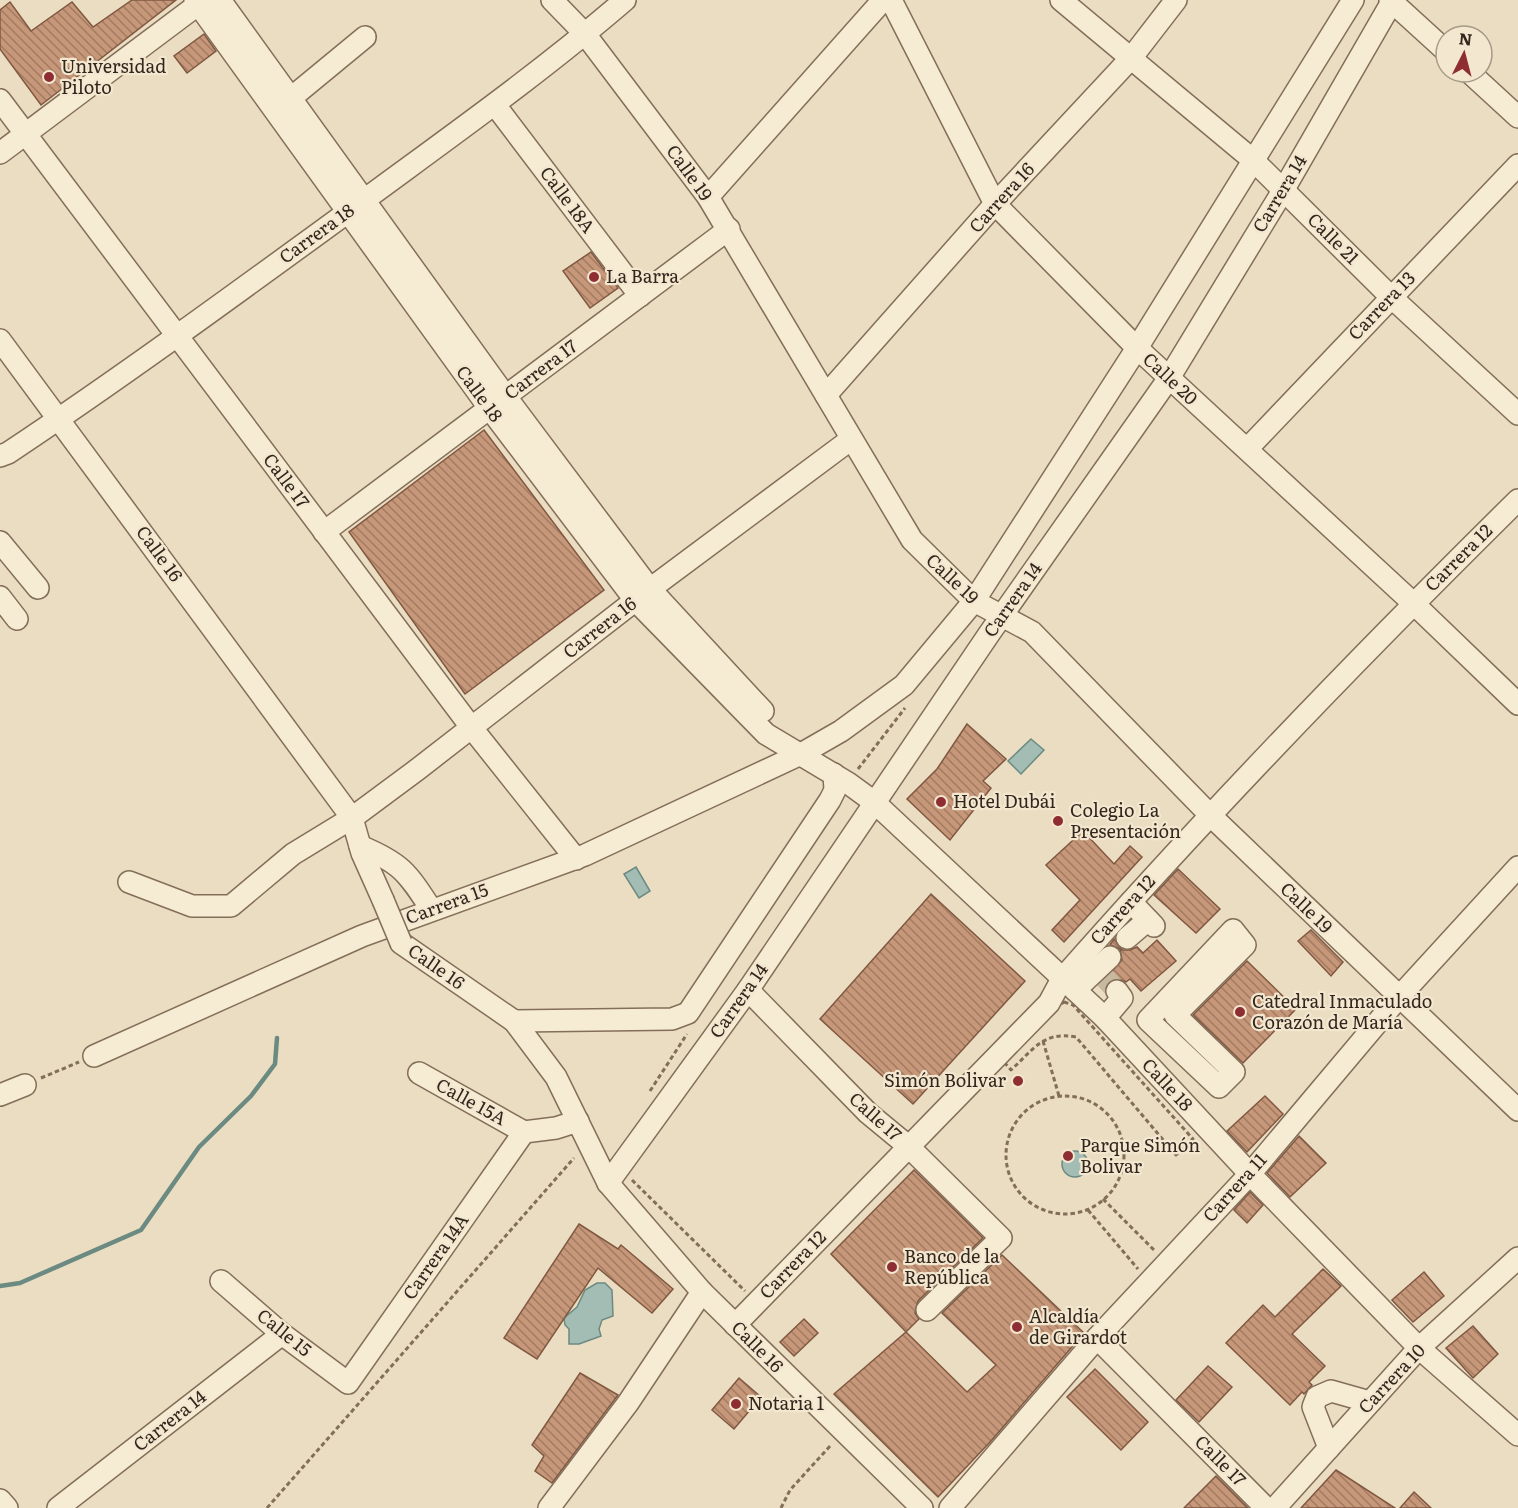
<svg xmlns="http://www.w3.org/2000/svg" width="1518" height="1508" viewBox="0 0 1518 1508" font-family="Literata,serif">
  <defs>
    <pattern id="building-back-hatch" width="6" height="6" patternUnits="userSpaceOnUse" patternTransform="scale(1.5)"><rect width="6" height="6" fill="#c79779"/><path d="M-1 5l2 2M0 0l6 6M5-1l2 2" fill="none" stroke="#a27b63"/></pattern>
  </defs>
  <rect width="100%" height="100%" fill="#ebddc1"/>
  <!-- water -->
  <g fill="#a3bdb5" stroke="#6b8a81" stroke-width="1.5">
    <polygon points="1031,739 1044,750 1021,774 1008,761"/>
    <polygon points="636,867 650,891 639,898 624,874"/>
    <circle cx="1075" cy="1164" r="13"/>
    <polygon points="597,1283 605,1283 612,1290 613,1316 602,1320 599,1329 601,1336 579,1344 569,1344 569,1329 565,1325 564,1318 577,1307 585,1290"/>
  </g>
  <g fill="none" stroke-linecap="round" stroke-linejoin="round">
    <!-- stream -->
    <polyline stroke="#6b8a81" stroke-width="4.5" points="0,1286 20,1283 141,1230 199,1147 251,1096 275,1064 277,1038"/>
  </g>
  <!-- building -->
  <g fill="url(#building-back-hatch)" stroke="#805841" stroke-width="1.5">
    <polygon points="132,0 176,0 41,105 0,49 0,10 10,2 31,31 72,2 93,27"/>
    <polygon points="204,34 216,51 187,73 174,56"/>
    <polygon points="591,252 618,288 590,308 563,271"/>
    <polygon points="484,430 604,590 465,694 349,532"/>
    <polygon points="967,724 1006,759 983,781 991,788 950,840 907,799 937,769"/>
    <polygon points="1083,831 1114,864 1130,846 1142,857 1064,942 1052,930 1080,900 1046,865"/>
    <polygon points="1178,869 1220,909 1196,933 1154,895"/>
    <polygon points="931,894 1025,981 913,1104 820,1019"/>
    <polygon points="1311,930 1343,962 1331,976 1298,941"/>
    <polygon points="1114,939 1122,950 1130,950 1137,947 1143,953 1157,940 1176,961 1141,991 1130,979 1126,982 1116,978 1110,980 1105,989 1100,984 1122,960 1120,949 1110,945"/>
    <polygon points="1247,961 1296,1009 1243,1063 1193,1015"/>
    <polygon points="1265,1096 1283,1114 1247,1152 1227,1131"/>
    <polygon points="1299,1136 1326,1163 1290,1197 1267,1173"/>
    <polygon points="914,1170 983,1238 918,1301 915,1313 919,1319 906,1332 831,1254"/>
    <polygon points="1250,1192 1263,1205 1247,1223 1234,1210"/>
    <polygon points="579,1224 618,1249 621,1245 673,1289 652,1313 598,1268 537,1359 504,1338"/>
    <polygon points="1002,1255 1084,1333 991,1441 938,1497 834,1394 906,1332 967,1392 996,1365 942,1313"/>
    <polygon points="1323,1269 1341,1286 1292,1334 1325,1366 1309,1382 1312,1385 1304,1394 1302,1392 1290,1405 1226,1343 1263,1305 1275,1317"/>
    <polygon points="1424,1272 1444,1296 1413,1322 1392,1300"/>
    <polygon points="804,1319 818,1333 794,1356 780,1342"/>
    <polygon points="1473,1326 1498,1354 1473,1378 1446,1348"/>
    <polygon points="1208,1366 1232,1387 1199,1422 1176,1400"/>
    <polygon points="1095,1369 1148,1422 1121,1450 1067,1397"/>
    <polygon points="580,1373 618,1395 552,1483 535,1471 544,1456 532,1445"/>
    <polygon points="739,1378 761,1397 734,1429 712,1410"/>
    <polygon points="1336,1470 1395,1508 1301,1508"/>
    <polygon points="1216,1476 1248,1508 1184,1508"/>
    <polygon points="1414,1492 1431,1508 1400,1508"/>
  </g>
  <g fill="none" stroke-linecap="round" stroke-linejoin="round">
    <!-- minor-tunnel -->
    <polyline stroke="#c6b9a0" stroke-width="21" stroke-dasharray="21 10" stroke-linecap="butt" points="1101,974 1117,991"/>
    <!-- minor casing -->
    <g stroke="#836e5a" stroke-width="24">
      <g id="minor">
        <polyline points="195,0 490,409 635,600 766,734 848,783 874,802 1105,1018 1250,1174 1419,1348 1518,1435"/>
        <polyline points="220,0 506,397 650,589 763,711"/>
        <polyline points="552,0 585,34 708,197 912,540 974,601 1032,632 1209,814 1518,1110"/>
        <polyline points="891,0 995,204 1137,348 1413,603 1518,704"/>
        <polyline points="1061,0 1253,160 1390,296 1518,414"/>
        <polyline points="1390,0 1446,51"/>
        <polyline points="1469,72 1518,117"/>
        <polyline points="291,98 365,37"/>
        <polyline points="0,100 471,727 576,859"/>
        <polyline points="495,105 640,296"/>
        <polyline points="0,153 204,0"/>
        <polyline points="708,197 883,0"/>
        <polyline points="0,340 352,818 362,853 383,900"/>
        <polyline points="826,395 995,204 1132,57 1176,0"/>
        <polyline points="1248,448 1518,165"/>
        <path d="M 0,456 L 8,453 C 125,375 238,292 352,209 C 444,141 538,75 625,0"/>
        <polyline points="324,532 729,229"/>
        <polyline points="0,542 38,588"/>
        <polyline points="0,597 17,619"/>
        <path d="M 360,846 C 401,863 407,872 431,909"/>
        <polyline points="129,882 192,906 231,906 293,854 352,818 418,769 650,589 850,440"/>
        <polyline points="1131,902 1154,926"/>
        <polygon points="1233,930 1245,945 1175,1015 1234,1072 1219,1087 1148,1020"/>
        <polyline points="1127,938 1148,920"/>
        <polyline points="401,943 514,1021 556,1077 608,1183 702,1292 922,1508"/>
        <polyline points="748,990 868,1113 908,1146 1001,1238 927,1310"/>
        <polyline points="1075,990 1110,957"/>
        <polyline points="1105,1018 1122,998 1117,991"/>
        <polyline points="514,1021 672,1019 688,1013 830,800 835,790 834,774"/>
        <polyline points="94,1056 362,936 585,855 801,754 841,731 904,685 974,601 1137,348 1353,0"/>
        <polyline points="419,1073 524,1132"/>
        <polyline points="0,1095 25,1085"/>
        <polyline points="524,1132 556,1128 578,1121"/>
        <polyline points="608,1183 748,990 989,634 1169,378 1284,189 1393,0"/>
        <polyline points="221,1281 282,1334 348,1383 524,1132"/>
        <path d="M 735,1325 L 1049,1003 L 1062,979 C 1208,813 1361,655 1518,500"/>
        <polyline points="1097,1338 1266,1508"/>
        <polyline points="1329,1448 1313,1407 1317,1397 1331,1391 1370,1402"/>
        <polyline points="0,1500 7,1508"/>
        <polyline points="58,1508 282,1334"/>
        <polyline points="549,1508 628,1403 702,1292"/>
        <polyline points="950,1508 1097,1338 1250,1174 1399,997 1518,867"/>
        <polyline points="1275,1508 1419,1348 1518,1258"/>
      </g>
    </g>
    <!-- path -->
    <g stroke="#836e5a" stroke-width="3" stroke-dasharray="4.5 3" stroke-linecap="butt">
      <polyline points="858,769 905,708"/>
      <path d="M 1064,1002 L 1073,1005 L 1193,1139 L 1176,1155 L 1076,1037 C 1043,1031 1034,1049 1011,1070 L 1002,1060 L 1054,1008 Z"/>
      <polyline points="1043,1041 1059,1096"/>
      <polyline points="41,1078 79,1062"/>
      <polyline points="650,1091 687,1034"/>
      <circle cx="1065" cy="1155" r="59"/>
      <polyline points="632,1180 745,1291"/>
      <polyline points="1103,1199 1155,1251"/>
      <polyline points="1088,1210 1138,1269"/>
      <polyline points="267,1508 574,1158"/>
      <polyline points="781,1508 790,1490 831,1445"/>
    </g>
    <!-- minor -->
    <use href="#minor" stroke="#f6ebd3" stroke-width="21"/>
    <!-- minor-bridge casing -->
    <g stroke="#836e5a" stroke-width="24" stroke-linecap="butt">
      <polyline id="minor-bridge" points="383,900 401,943"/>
    </g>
    <!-- minor-bridge -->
    <use href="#minor-bridge" stroke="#f6ebd3" stroke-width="21"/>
  </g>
  <!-- markers -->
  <g fill="#8e2e32" stroke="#f3e7d0" stroke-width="2">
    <circle cx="49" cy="77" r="6"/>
    <circle cx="594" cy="277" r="6"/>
    <circle cx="941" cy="802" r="6"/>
    <circle cx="1058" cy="821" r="6"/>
    <circle cx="1240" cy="1012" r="6"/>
    <circle cx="1018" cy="1081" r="6"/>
    <circle cx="1068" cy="1156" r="6"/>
    <circle cx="892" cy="1267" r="6"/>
    <circle cx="1017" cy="1327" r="6"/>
    <circle cx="736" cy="1404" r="6"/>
  </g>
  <g text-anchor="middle" stroke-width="4.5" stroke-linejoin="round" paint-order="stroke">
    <!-- poi labels -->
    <g font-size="18" fill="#33271d" stroke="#f3e7d0" text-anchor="start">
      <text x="61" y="73">Universidad<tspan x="61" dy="21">Piloto</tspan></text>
      <text x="606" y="283">La Barra</text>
      <text x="953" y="808">Hotel Dubái</text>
      <text x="1070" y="817">Colegio La<tspan x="1070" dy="21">Presentación</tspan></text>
      <text x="1252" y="1008">Catedral Inmaculado<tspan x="1252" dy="21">Corazón de María</tspan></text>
      <text x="1006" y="1087" text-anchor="end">Simón Bolivar</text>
      <text x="1080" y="1152">Parque Simón<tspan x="1080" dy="21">Bolivar</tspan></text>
      <text x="904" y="1263">Banco de la<tspan x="904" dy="21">República</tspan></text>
      <text x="1029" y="1323">Alcaldía<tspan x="1029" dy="21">de Girardot</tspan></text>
      <text x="748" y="1410">Notaria 1</text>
    </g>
    <!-- street labels -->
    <g font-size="18" fill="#33271d" stroke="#f3e7d0">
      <text transform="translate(689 173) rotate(54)" y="6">Calle 19</text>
      <text transform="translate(1280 194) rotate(-59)" y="6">Carrera 14</text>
      <text transform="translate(1002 198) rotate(-48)" y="6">Carrera 16</text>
      <text transform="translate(567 200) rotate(53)" y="6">Calle 18A</text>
      <text transform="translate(317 234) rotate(-36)" y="6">Carrera 18</text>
      <text transform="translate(1333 239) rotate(45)" y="6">Calle 21</text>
      <text transform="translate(1382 306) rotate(-46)" y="6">Carrera 13</text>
      <text transform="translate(541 370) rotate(-37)" y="6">Carrera 17</text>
      <text transform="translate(1170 379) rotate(43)" y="6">Calle 20</text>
      <text transform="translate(479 394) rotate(54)" y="6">Calle 18</text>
      <text transform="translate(286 481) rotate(53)" y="6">Calle 17</text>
      <text transform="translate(159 554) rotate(54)" y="6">Calle 16</text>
      <text transform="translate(1459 558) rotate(-45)" y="6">Carrera 12</text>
      <text transform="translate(952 579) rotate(43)" y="6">Calle 19</text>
      <text transform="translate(1013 600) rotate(-55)" y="6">Carrera 14</text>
      <text transform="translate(600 628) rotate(-38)" y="6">Carrera 16</text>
      <text transform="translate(447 904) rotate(-20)" y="6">Carrera 15</text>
      <text transform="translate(1306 908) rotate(44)" y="6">Calle 19</text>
      <text transform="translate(1123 910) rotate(-48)" y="6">Carrera 12</text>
      <text transform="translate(436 967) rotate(35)" y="6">Calle 16</text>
      <text transform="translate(739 1001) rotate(-55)" y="6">Carrera 14</text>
      <text transform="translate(1167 1085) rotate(47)" y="6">Calle 18</text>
      <text transform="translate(471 1102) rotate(29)" y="6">Calle 15A</text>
      <text transform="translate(875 1117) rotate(42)" y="6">Calle 17</text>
      <text transform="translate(1235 1188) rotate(-48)" y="6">Carrera 11</text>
      <text transform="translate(436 1257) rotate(-55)" y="6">Carrera 14A</text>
      <text transform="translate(793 1265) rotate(-46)" y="6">Carrera 12</text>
      <text transform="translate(284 1333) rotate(39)" y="6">Calle 15</text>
      <text transform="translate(757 1347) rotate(45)" y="6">Calle 16</text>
      <text transform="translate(1392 1379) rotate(-47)" y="6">Carrera 10</text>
      <text transform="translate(170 1421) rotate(-38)" y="6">Carrera 14</text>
      <text transform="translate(1220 1461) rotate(45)" y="6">Calle 17</text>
    </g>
  </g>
  <!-- north arrow -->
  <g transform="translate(1464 54) rotate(6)"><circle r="28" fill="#f3e7d0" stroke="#a69a88" stroke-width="1.5"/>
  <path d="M0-4.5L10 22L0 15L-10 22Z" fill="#8e2e32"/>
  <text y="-9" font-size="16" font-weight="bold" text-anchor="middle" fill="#33271d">N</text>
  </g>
</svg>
